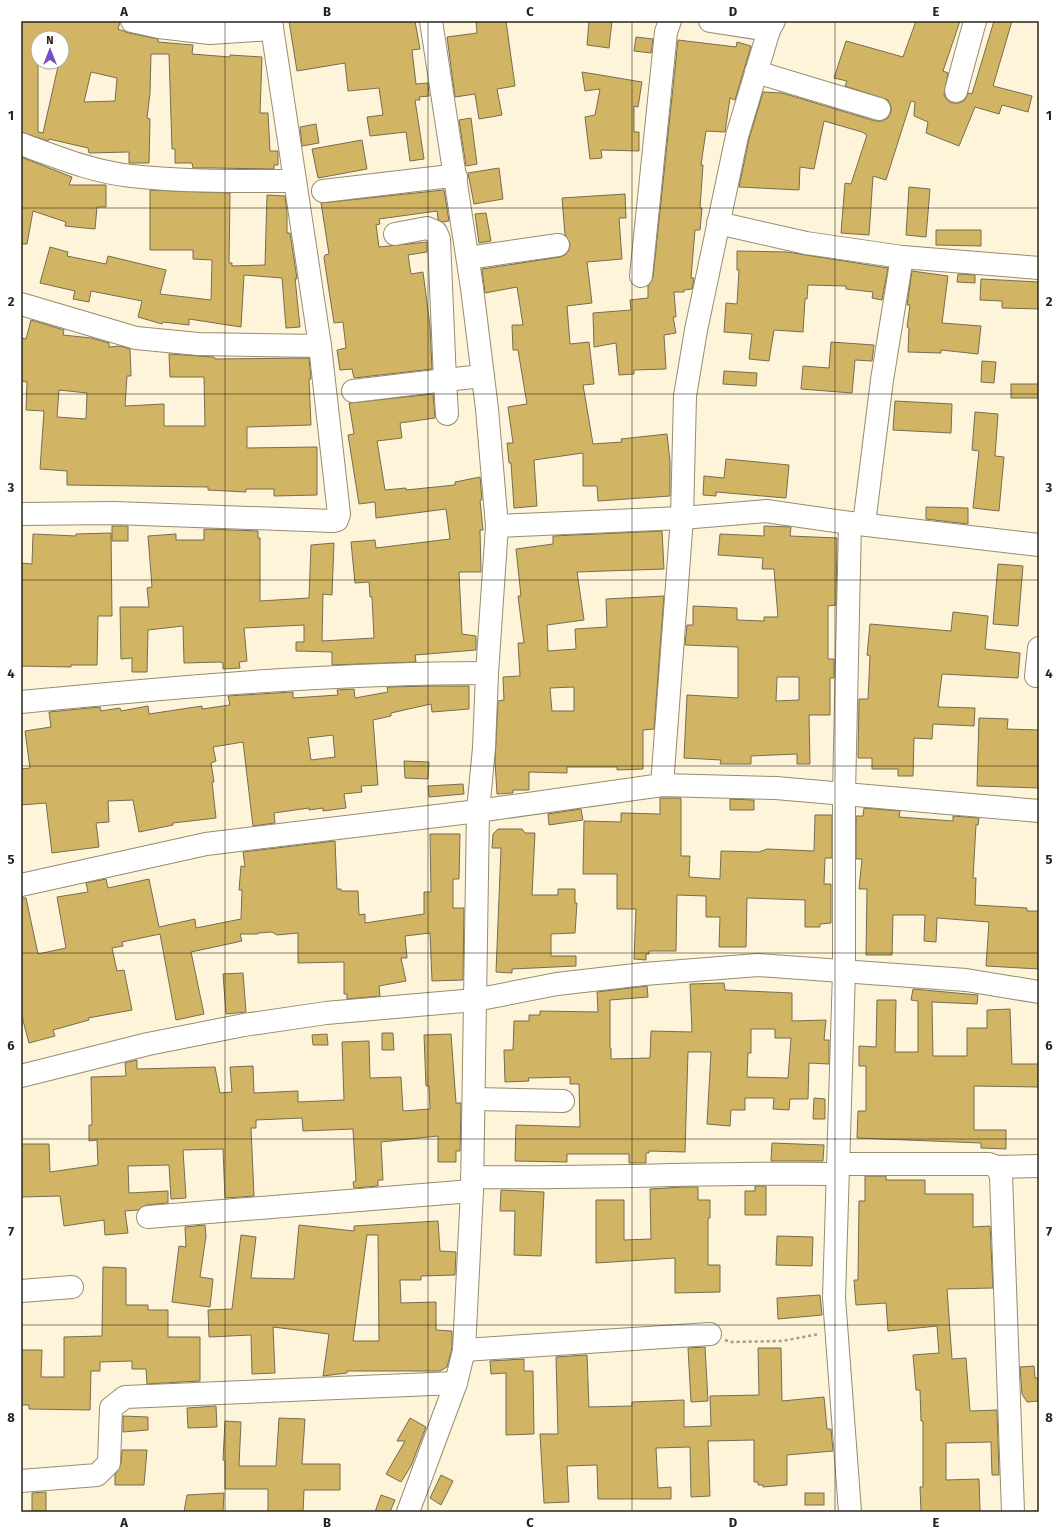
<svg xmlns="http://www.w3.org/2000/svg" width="1060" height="1533" viewBox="0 0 1060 1533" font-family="'Fira Sans',sans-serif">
  <rect width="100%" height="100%" fill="#fef4da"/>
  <!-- building -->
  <g fill="#d1b564" stroke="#776d4f" fill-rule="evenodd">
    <path d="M 21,21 L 113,21 L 120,22 L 118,29 L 129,33 L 158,39 L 158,42 L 193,45 L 192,54 L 230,57 L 230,55 L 262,57 L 260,113 L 268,113 L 270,151 L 278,151 L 278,165 L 274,165 L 274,169 L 213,168 L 193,168 L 192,163 L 175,163 L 175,149 L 172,149 L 169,54 L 151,54 L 150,93 L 147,118 L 150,119 L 149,163 L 129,163 L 129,152 L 89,153 L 88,148 L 49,139 L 48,141 L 21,132 ZM 38,38 L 62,38 L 62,62 L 59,62 L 43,133 L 38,132 ZM 91,72 L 117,78 L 115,101 L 84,102 Z"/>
    <polygon points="289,21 415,21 420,49 412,50 416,84 428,83 429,96 419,97 420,100 415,100 424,159 410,161 406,132 370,136 367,117 383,115 379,88 348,91 345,63 297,71"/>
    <polygon points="476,21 506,21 515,86 497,89 502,115 479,119 475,94 455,97 447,37 477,33"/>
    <polygon points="589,21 612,21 609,48 587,45"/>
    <polygon points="916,21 960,21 943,71 948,73 944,95 947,100 952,103 959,103 965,100 968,93 972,94 994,21 1012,21 993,86 1032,96 1028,112 1002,105 999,114 975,107 959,146 926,133 928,122 914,116 915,102 911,101 886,180 873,176 869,235 841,233 845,183 851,184 867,135 862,132 824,121 814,169 800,167 799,190 739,187 749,139 763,92 782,93 875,121 882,121 888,118 891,112 891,106 888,100 845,86 847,81 834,78 846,41 903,57"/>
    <polygon points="636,37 653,39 651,53 634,51"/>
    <polygon points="678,40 736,47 737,42 751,46 735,100 730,98 725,132 706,131 701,165 703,165 700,208 702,208 700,230 695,230 691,278 694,278 692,289 684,290 684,292 674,292 676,317 673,317 676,333 664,335 666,369 634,370 634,374 619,375 616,343 594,347 593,313 631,310 630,300 648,298 648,286 653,277"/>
    <polygon points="582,72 642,82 638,107 634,106 634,132 639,132 639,151 601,150 602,158 590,159 585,117 595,115 600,89 585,91"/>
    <polygon points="471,118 477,164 466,166 459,120"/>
    <polygon points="316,124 319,143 302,146 300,127"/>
    <polygon points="362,140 367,169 318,178 312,149"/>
    <polygon points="21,157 72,177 69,185 106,185 106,207 97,207 95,229 65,226 66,222 33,211 27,244 21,244"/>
    <polygon points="499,168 503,199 474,204 468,173"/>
    <polygon points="909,187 930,189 926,237 906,235"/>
    <polygon points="150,190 230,193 229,263 232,263 232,266 265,265 267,195 285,196 287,213 287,233 290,233 297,279 295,278 300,327 286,328 282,278 244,275 241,327 189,319 189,325 163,322 162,324 138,317 142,301 91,291 89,302 73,299 75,291 40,283 50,247 68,252 67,256 106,264 108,256 166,270 160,294 211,300 212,260 193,259 193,250 150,250"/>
    <polygon points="444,190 449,221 442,222 438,219 437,211 379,219 380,224 376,225 379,247 427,242 427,252 408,255 411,274 423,272 430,326 432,369 354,378 352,369 340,370 337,350 346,348 343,322 334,323 324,258 325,255 329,254 321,203"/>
    <polygon points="625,194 626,218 619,218 622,259 587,262 592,303 567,306 570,344 589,342 594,384 583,385 593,444 622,442 621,439 667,434 670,461 670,496 598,501 597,486 583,486 583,453 534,460 537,506 514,508 511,463 509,463 507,443 513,443 508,407 527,404 518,350 513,350 512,325 523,325 517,287 485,293 482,269 560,257 565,255 569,250 570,244 565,235 562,198"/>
    <polygon points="486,213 491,241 479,243 475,214"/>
    <polygon points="936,230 981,230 981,246 936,245"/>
    <polygon points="737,251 787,252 888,268 882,300 872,298 873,292 846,289 846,286 808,285 807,299 805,299 803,332 774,330 769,361 749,359 752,334 724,332 726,303 737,304 739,270 737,270"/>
    <polygon points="912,271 948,276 942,323 981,326 978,354 941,350 941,353 908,352 909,328 907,327 910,305 907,305"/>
    <polygon points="958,274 975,275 975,283 957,282"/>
    <polygon points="981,279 1039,282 1039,309 1002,308 1002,301 980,300"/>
    <path d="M 31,320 L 64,330 L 63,335 L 91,338 L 109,343 L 109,347 L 120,346 L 130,349 L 131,376 L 127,376 L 125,406 L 164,404 L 164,426 L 205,426 L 204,377 L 170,377 L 169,354 L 214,357 L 215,359 L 309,358 L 311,379 L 309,379 L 311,425 L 247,427 L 247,448 L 317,447 L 317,495 L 274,496 L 274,489 L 246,489 L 246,492 L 208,490 L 208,487 L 67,485 L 67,471 L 40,469 L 44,411 L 26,410 L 27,382 L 21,381 L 21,338 L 26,339 ZM 59,390 L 87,393 L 86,419 L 57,417 Z"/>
    <polygon points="831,342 874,345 872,361 855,360 852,393 801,389 803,366 829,368"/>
    <polygon points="982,361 996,362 994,383 981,382"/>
    <polygon points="724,371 757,373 756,386 723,384"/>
    <rect x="1011" y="384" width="28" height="14"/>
    <polygon points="433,394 435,418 400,423 402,438 377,441 385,490 406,488 406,490 455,485 455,482 480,477 482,500 480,500 483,530 480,530 481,572 459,572 462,634 476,636 476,650 415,655 416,662 332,665 332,652 296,651 296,642 304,642 304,625 244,628 247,661 239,662 240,668 223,669 223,663 220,662 184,663 183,626 148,630 147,672 132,672 132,658 121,659 120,607 149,607 147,588 152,587 148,536 176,534 176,540 204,540 204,529 258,531 258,538 260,538 260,601 309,598 311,545 334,543 332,595 323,594 322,641 374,638 372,597 370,597 369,582 355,583 351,542 375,540 376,548 450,539 446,509 376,518 375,502 359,504 348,435 354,434 349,403"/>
    <polygon points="895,401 952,404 951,433 893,430"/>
    <polygon points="975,412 998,414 995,456 1004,457 999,511 973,508 979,451 972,450"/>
    <polygon points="726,459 789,465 786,498 716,492 716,496 703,495 704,476 724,478"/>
    <polygon points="926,507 968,508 968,524 926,519"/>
    <rect x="112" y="526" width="16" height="15"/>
    <path d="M 764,526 L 791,527 L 790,536 L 837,538 L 836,605 L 828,606 L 828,659 L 834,659 L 834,678 L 830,678 L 830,715 L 809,715 L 810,764 L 797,764 L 797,754 L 751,756 L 751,764 L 720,764 L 721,760 L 684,758 L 687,695 L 738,698 L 738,647 L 685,645 L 687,625 L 693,625 L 693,606 L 737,608 L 737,620 L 764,621 L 764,617 L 778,617 L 774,569 L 762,569 L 763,558 L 718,555 L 720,534 L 764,536 ZM 777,677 L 799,677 L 799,700 L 776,701 Z"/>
    <path d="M 662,531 L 664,569 L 577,572 L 584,620 L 547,625 L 548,651 L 576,649 L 575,629 L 607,627 L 606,599 L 664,596 L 654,729 L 643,730 L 643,769 L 617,770 L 617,767 L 567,767 L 567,773 L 529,772 L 529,790 L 513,790 L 513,793 L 497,794 L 495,761 L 498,701 L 504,700 L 503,677 L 520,676 L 518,643 L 524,643 L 518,596 L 521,596 L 516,549 L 553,544 L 553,536 ZM 574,687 L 574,711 L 552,711 L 550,688 Z"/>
    <polygon points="111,533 112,616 98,616 97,665 71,665 71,667 21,666 21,563 32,564 33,534 76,536 76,534"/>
    <polygon points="998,564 1023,566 1018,626 993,624"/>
    <polygon points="953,612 988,616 985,649 1020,653 1018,678 942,674 938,707 975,708 974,726 933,724 932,739 914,738 913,776 898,776 898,769 872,769 872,758 858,758 859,699 868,699 870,656 867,655 870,624 951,631"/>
    <path d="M 432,686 L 469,686 L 469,709 L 432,712 L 431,704 L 391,713 L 391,716 L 373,720 L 378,785 L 361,786 L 362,792 L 344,794 L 346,808 L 323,811 L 323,808 L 309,810 L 309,808 L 274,813 L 275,823 L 253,826 L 243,742 L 213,747 L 216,761 L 211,763 L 214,782 L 212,782 L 216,818 L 173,823 L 173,825 L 139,832 L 133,800 L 108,801 L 109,822 L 96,823 L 99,847 L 52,853 L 46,803 L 21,805 L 21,769 L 30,768 L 25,731 L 51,727 L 49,712 L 100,707 L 101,711 L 120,708 L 121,711 L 148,706 L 149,714 L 202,706 L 202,709 L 230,705 L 228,696 L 293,692 L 293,698 L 338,695 L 337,690 L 354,689 L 355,698 L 388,692 L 387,687 ZM 333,735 L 335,757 L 311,760 L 308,738 Z"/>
    <polygon points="979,718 1008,719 1007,729 1039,730 1039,788 977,786"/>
    <polygon points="404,761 429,762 428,779 405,778"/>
    <polygon points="463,784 464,794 429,797 428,786"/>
    <polygon points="660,798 681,798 681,856 690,856 689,877 720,879 721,851 759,852 767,849 814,851 815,815 832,815 832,858 825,858 824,884 831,884 831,923 820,924 820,927 805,927 805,900 747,898 746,947 719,947 720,917 706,917 706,896 677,895 676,951 649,951 649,954 646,954 646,960 634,959 636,909 617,909 617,874 583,874 584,821 621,822 621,813 660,814"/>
    <polygon points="730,799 754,800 754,810 730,810"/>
    <polygon points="864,808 900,811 899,817 953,821 953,816 979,818 978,825 976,825 973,878 976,878 975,905 1027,908 1027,911 1039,911 1039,969 986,966 989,922 937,918 936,942 924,941 925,915 893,915 892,955 866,955 867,889 859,889 862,859 856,859 856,816 863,816"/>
    <polygon points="581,809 583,820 549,825 548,814"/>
    <polygon points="498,829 522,829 525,833 535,833 532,895 558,895 558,889 575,889 575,903 577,903 575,933 551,934 551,956 576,956 576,966 512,969 512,973 496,972 501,848 492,848 493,834"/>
    <polygon points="430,834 460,834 459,879 453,879 453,908 464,908 463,980 432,981 430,933 405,936 407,958 401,958 406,981 379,986 380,996 347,999 347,994 344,994 344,962 298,963 298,933 277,935 272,932 258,933 258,934 240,934 242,941 191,952 204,1014 176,1020 160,934 122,942 123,946 112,948 117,971 124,970 132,1010 88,1018 89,1020 53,1030 55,1036 29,1043 21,1013 21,898 26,898 38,954 66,948 57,897 88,892 86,883 106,879 108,888 149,879 159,927 195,919 196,928 241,919 242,890 239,890 241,866 245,867 243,852 335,841 337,889 341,889 341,891 358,891 359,915 365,914 365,923 424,914 424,892 431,892"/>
    <polygon points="243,973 246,1012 226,1014 223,974"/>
    <path d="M 724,983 L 725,990 L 792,993 L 792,1021 L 826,1020 L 824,1040 L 829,1040 L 829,1064 L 809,1063 L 808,1099 L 790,1099 L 789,1110 L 773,1109 L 774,1098 L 745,1098 L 745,1110 L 731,1110 L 730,1126 L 707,1124 L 711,1052 L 688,1052 L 685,1152 L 649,1151 L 649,1153 L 646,1153 L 646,1163 L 629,1163 L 629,1154 L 567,1154 L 567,1162 L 515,1161 L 516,1125 L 580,1127 L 579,1084 L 570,1084 L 570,1077 L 528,1078 L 529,1081 L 505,1082 L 504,1050 L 513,1050 L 514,1021 L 529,1021 L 529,1015 L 540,1015 L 540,1011 L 598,1012 L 597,992 L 647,986 L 648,997 L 610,1000 L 610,1048 L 611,1048 L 611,1059 L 650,1058 L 651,1031 L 692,1032 L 690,984 ZM 751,1029 L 775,1029 L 775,1038 L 791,1038 L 788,1078 L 747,1077 L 748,1053 L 751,1053 Z"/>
    <polygon points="913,989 978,995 977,1004 932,1002 933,1056 967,1056 967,1028 987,1028 987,1010 1010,1009 1012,1064 1039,1064 1039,1087 974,1086 974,1130 1006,1130 1006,1149 981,1148 981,1143 857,1138 858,1111 866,1111 866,1066 859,1066 859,1046 876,1047 877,1000 896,1000 895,1052 918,1052 918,1001 911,1000"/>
    <polygon points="382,1033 393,1033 394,1050 382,1050"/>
    <polygon points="327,1034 328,1045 313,1045 312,1035"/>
    <polygon points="451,1034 456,1103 461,1103 460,1151 456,1151 456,1162 438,1162 438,1136 381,1142 383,1180 378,1180 378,1186 354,1188 353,1182 356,1181 353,1129 303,1131 302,1118 256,1120 256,1128 251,1128 254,1196 225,1198 223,1149 183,1150 186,1198 171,1199 169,1165 128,1166 129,1193 168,1191 168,1203 147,1205 138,1210 125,1211 128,1233 105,1235 104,1220 64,1226 60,1196 21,1197 21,1144 49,1144 50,1172 98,1165 97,1140 89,1141 89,1125 92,1125 91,1077 126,1076 125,1063 137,1060 137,1069 215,1067 220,1093 232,1092 230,1067 253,1066 254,1093 298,1091 298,1102 344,1100 342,1042 369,1041 370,1078 401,1077 403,1111 430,1109 429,1086 426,1086 424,1035"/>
    <polygon points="814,1098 825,1099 825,1119 813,1119"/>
    <polygon points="772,1143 824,1145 823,1161 771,1161"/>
    <polygon points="865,1176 886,1176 886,1180 925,1180 925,1194 973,1194 973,1227 990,1226 993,1288 947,1289 952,1359 966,1358 970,1411 997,1410 999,1475 992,1475 991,1442 946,1443 946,1480 979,1479 980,1512 921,1512 920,1487 923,1487 923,1421 921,1421 920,1390 916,1390 913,1355 939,1353 937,1326 888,1331 886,1303 856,1305 854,1280 858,1280 859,1201 865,1201"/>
    <polygon points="755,1186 766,1186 766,1215 745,1215 745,1191 755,1191"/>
    <polygon points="684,1187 698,1187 698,1200 710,1200 710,1218 708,1218 708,1265 720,1265 720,1292 675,1293 675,1258 596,1263 596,1200 624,1200 624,1240 651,1239 650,1189"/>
    <polygon points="501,1190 544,1192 541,1256 514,1255 515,1211 500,1211"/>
    <path d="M 438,1221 L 440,1251 L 456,1252 L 455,1275 L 421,1276 L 421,1280 L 400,1280 L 401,1303 L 436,1302 L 436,1330 L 452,1331 L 452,1348 L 447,1367 L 440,1371 L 347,1371 L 347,1373 L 323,1376 L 329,1334 L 273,1327 L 275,1373 L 252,1374 L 251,1335 L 209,1337 L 208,1310 L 232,1309 L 241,1235 L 256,1237 L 251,1278 L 294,1279 L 299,1225 L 354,1231 L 354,1226 ZM 367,1235 L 378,1235 L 379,1341 L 353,1341 Z"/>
    <polygon points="205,1225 206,1236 200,1277 213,1279 210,1307 172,1302 179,1246 186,1247 185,1227"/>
    <polygon points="777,1236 813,1237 812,1266 776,1265"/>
    <polygon points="103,1267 126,1268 126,1305 148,1305 148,1310 168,1310 168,1337 200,1337 200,1381 147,1384 146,1369 132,1369 132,1361 100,1362 100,1371 91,1371 90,1410 29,1409 29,1405 21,1405 21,1350 42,1350 41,1377 64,1377 64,1337 102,1336"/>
    <polygon points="820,1295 822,1315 778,1319 777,1298"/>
    <polygon points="705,1347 708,1401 691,1402 688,1348"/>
    <polygon points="758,1348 781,1348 782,1401 824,1397 827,1429 831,1429 833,1451 787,1455 787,1485 763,1487 763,1485 758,1485 758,1482 754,1482 754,1440 708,1441 710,1496 691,1497 690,1447 656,1448 658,1488 671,1487 671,1499 598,1499 597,1465 567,1466 569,1502 544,1503 540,1434 558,1434 556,1357 587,1355 589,1407 632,1406 632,1402 684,1400 684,1427 711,1426 710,1396 759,1395"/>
    <polygon points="524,1359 524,1371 533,1371 534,1434 506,1435 506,1373 491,1374 490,1361"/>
    <polygon points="1034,1366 1035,1378 1039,1378 1039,1401 1027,1402 1022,1394 1020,1367"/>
    <polygon points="216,1406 217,1427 188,1428 187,1408"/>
    <polygon points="123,1416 148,1417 148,1430 123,1432"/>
    <polygon points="279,1418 305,1419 302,1464 340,1464 340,1490 304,1490 303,1512 268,1512 268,1489 225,1489 225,1461 223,1460 225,1421 241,1422 239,1466 276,1466"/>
    <polygon points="410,1418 426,1427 411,1466 401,1482 386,1474 405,1441 397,1441"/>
    <polygon points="122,1450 147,1450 144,1485 115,1485 115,1475 121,1463"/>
    <polygon points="441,1475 453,1481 441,1505 430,1498"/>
    <polygon points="46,1492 46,1511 32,1511 32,1493"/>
    <polygon points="224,1493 223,1512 184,1512 187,1495"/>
    <rect x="805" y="1493" width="19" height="12"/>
    <polygon points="381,1495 395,1500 390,1512 375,1512"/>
  </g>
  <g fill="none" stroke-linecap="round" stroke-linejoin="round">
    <!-- minor casing -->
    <g stroke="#978c6e" stroke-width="24">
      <g id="minor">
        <polyline points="132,21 159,27 210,33 272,29"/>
        <polyline points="710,21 769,30"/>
        <polyline points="756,72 879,109"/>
        <polyline points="956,91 975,21"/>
        <path d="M 21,144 C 57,157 93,172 131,176 C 185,182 241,181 295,181"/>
        <polyline points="323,191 442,177 456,177"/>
        <polyline points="718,223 806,243 902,257 1039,268"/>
        <polyline points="395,234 427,228 436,232 439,239 445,380 483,376"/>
        <polyline points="468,258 558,245"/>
        <polyline points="641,276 666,32 670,21"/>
        <polyline points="21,304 136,338 198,344 320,346"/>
        <polyline points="353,391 445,380 447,414"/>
        <polyline points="21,514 114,513 333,521 337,520 339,514 320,346 271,21"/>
        <polyline points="850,523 844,793 844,972 834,1298 850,1512"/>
        <polyline points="864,524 882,380 902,257"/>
        <polyline points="497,526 682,518 766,511 850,523 1039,545"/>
        <polyline points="1036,676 1039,648"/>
        <path d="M 21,702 C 176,687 331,673 487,673"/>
        <polyline points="662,785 682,518 685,396 696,330 737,136 769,30 774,21"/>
        <polyline points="21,885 206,844 478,811 662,785 776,788 1039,811"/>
        <polyline points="21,1076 148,1044 244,1025 326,1013 475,1000 557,984 644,974 758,965 966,980 1039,992"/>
        <polyline points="474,1099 563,1101"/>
        <polyline points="838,1164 989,1164 997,1167 1001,1176 1013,1512"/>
        <polyline points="997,1167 1039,1166"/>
        <path d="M 472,1177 C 594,1179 716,1172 837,1174"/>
        <polyline points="148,1217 472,1191"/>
        <polyline points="21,1291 72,1287"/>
        <polyline points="464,1350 710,1334"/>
        <polyline points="21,1481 97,1475 109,1463 111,1408 125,1397 456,1383"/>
        <polyline points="408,1512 456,1383 464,1350 472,1191 478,811 484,748 487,673 497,526 487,409 472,288 431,21"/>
      </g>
    </g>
    <!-- path -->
    <polyline stroke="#a29b87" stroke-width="2.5" stroke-dasharray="3 3" stroke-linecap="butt" points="725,1340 731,1342 782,1341 819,1334"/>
    <!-- minor -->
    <use href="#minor" stroke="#fff" stroke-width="22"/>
  </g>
  <!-- grid -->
  <path fill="none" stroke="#272316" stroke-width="1" stroke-opacity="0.55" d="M 225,21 L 225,1512M 428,21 L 428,1512M 632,21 L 632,1512M 835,21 L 835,1512M 21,208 L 1039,208M 21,394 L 1039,394M 21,580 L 1039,580M 21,766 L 1039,766M 21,953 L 1039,953M 21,1139 L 1039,1139M 21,1325 L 1039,1325"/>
  <!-- border -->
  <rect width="1060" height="1533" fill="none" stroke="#ffffff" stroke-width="44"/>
  <!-- north arrow -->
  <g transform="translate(50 50)"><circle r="19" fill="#ffffff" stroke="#a9a7a2"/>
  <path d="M0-3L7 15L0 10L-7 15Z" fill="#794dc5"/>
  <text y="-6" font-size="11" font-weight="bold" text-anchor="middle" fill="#272316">N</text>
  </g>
  <rect x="22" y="22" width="1016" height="1489" fill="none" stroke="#272316" stroke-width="1.5"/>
  <g font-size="13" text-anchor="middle" font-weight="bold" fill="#272316">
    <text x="124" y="16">A</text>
    <text x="327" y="16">B</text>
    <text x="530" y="16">C</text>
    <text x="733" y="16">D</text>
    <text x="936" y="16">E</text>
    <text x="11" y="120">1</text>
    <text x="1049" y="120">1</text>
    <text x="11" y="306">2</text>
    <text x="1049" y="306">2</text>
    <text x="11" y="492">3</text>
    <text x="1049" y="492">3</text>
    <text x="11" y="678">4</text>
    <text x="1049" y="678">4</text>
    <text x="11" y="864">5</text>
    <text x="1049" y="864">5</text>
    <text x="11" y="1050">6</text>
    <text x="1049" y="1050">6</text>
    <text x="11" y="1236">7</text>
    <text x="1049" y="1236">7</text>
    <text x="11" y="1422">8</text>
    <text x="1049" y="1422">8</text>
    <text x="124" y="1527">A</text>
    <text x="327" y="1527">B</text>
    <text x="530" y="1527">C</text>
    <text x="733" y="1527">D</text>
    <text x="936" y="1527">E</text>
  </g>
</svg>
